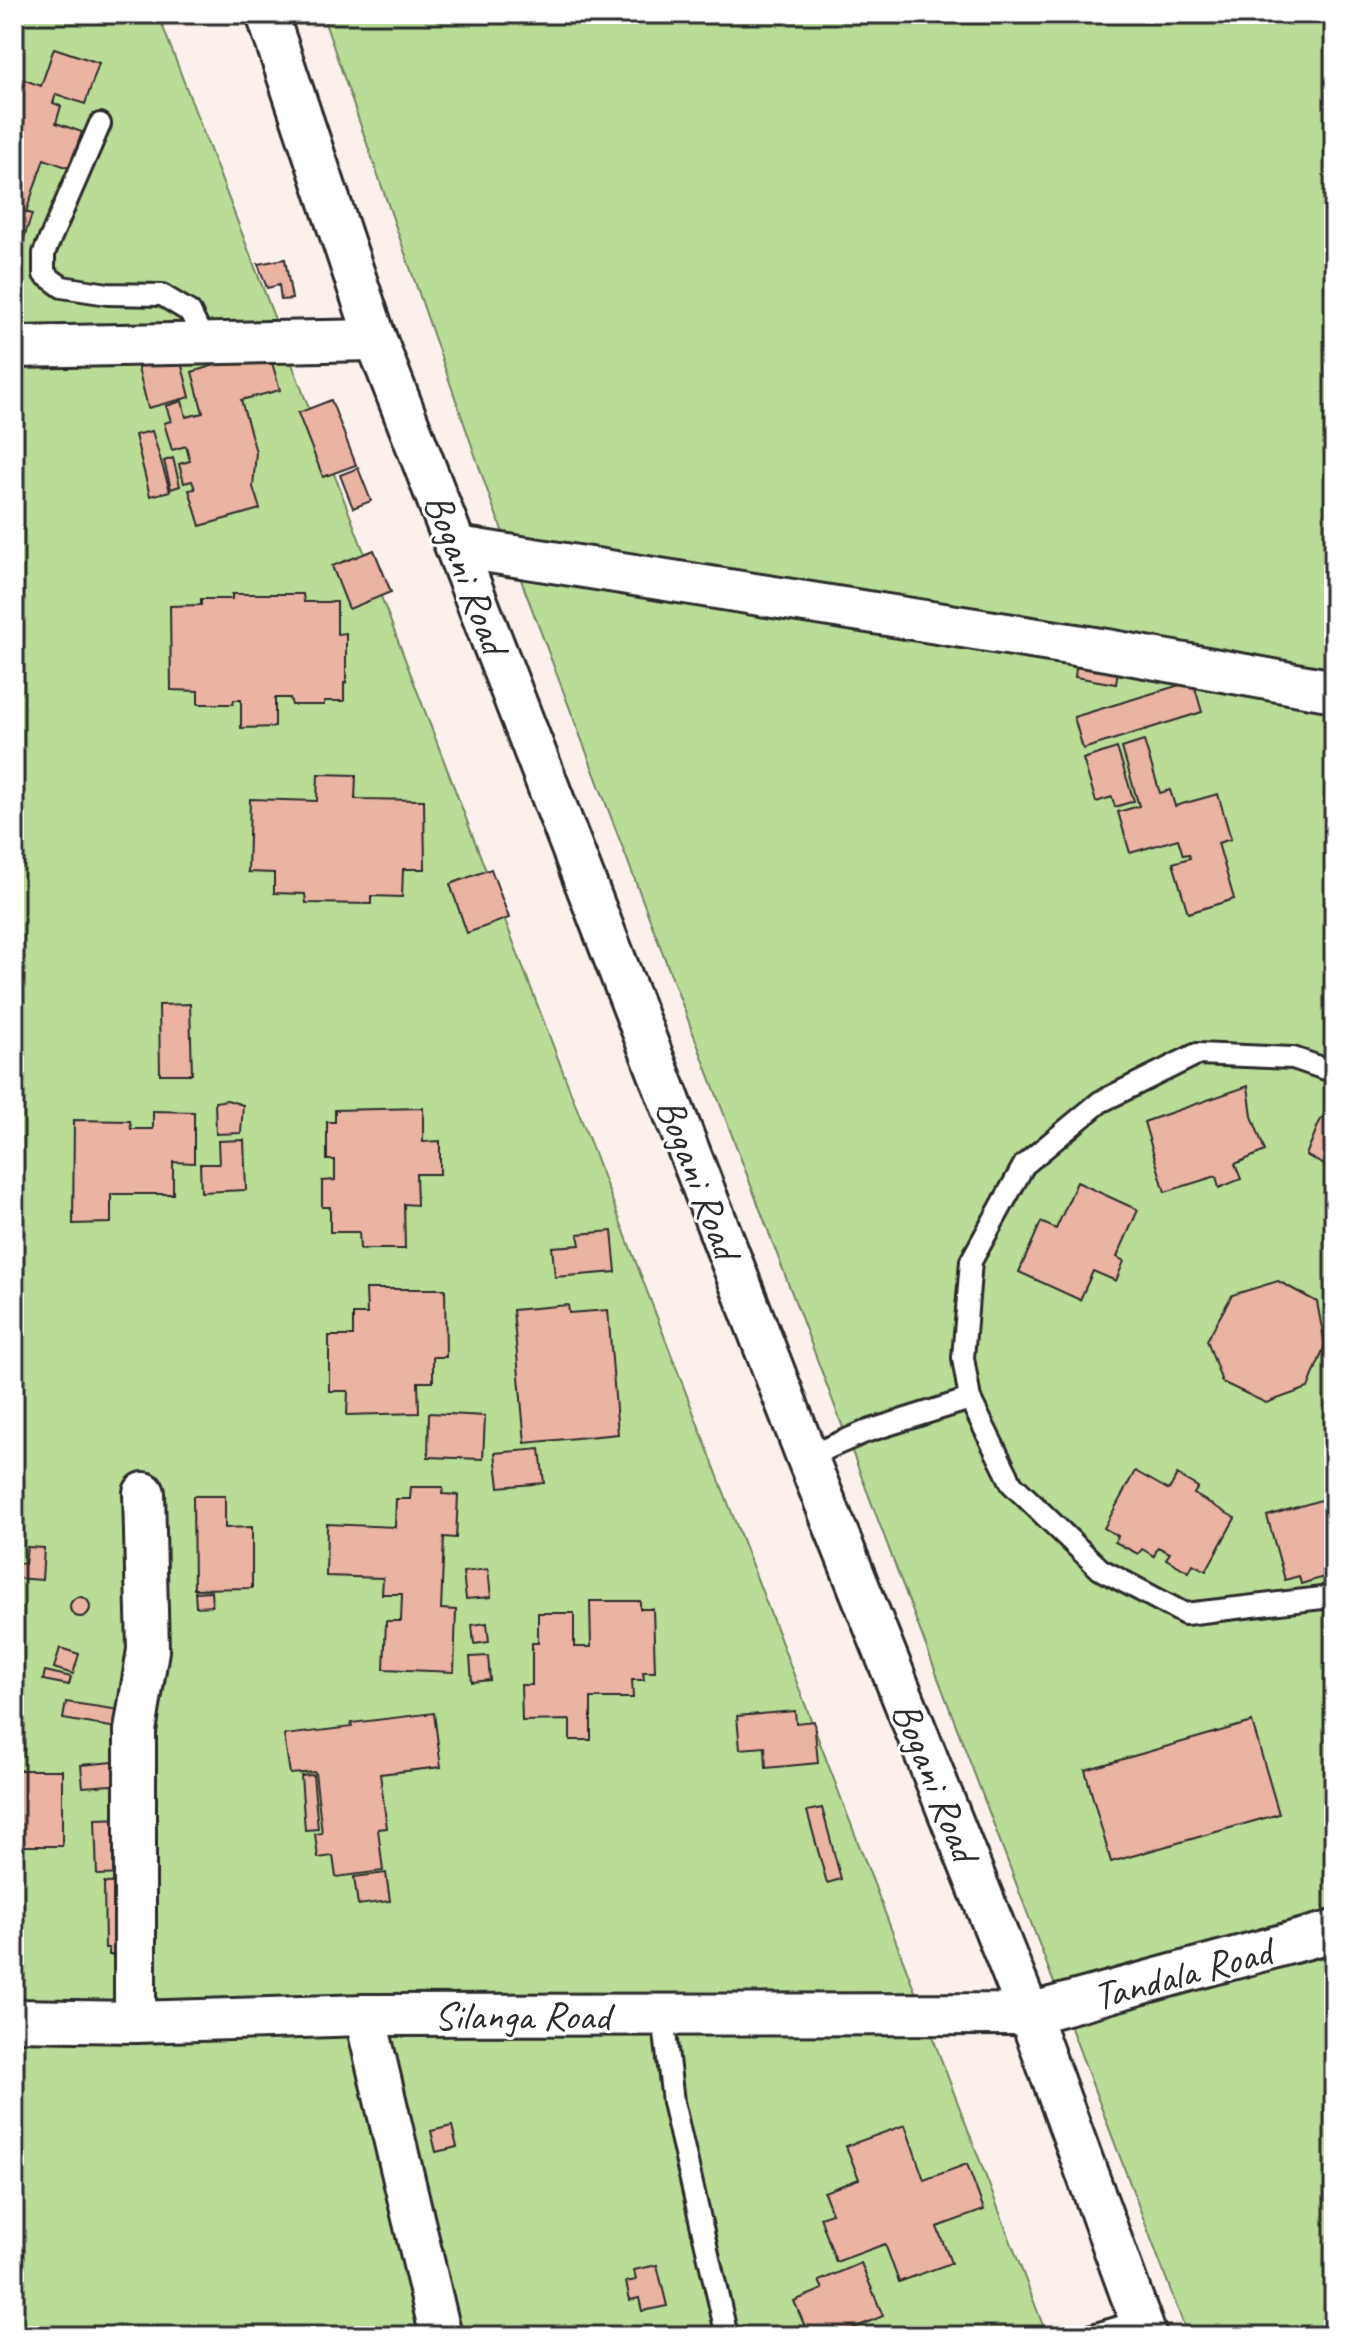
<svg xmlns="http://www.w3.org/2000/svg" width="1348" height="2350" viewBox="0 0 1348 2350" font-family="Caveat,sans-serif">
  <rect width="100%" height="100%" fill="#fbf0ec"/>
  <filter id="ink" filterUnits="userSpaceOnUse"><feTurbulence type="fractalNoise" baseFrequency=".0125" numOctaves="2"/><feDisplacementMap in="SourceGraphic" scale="16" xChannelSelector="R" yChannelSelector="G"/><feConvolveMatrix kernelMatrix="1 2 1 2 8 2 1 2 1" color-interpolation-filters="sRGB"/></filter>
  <g filter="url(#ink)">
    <!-- green -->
    <g fill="#b9dd97" stroke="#728461" stroke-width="2">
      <polygon points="14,14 158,14 1047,2336 14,2336"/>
      <polygon points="322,14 1334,14 1334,2336 1188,2336 491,501"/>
    </g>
    <!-- building -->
    <g fill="#ebb3a2" stroke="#2b2b2b" stroke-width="2">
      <polygon points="54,48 99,63 85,104 56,94 53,103 61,106 56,123 82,132 69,168 44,159 26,212 32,214 21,247 14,244 14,76 41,86"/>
      <polygon points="285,259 292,299 281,300 279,285 267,288 258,264"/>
      <polygon points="268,349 280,390 241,400 256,452 253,487 260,509 200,526 189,490 195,489 192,481 184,483 179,464 190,461 186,446 172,450 164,423 171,421 166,406 182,401 186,417 203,413 192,372"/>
      <polygon points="179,354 190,397 148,408 137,364"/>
      <polygon points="331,400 356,465 323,477 298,413"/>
      <polygon points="152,431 170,491 150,496 135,435"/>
      <polygon points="173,458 180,486 171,489 164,461"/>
      <polygon points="358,468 371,501 353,508 340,475"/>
      <polygon points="374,550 391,592 349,609 332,566"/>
      <polygon points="232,594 303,594 304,602 337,602 337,634 346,633 346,683 344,683 344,701 324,701 324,705 292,705 290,698 275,698 275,727 241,728 241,700 234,700 233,704 198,704 198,691 171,690 170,606 201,605 201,599 232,599"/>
      <polygon points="1077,658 1119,664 1116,684 1075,677"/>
      <polygon points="1193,681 1202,712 1083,749 1074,717"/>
      <polygon points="1144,741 1160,793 1170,790 1175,806 1218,794 1231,839 1218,843 1234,899 1188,913 1173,863 1190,858 1189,854 1183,855 1178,839 1130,853 1118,812 1139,806 1122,748"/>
      <polygon points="1117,748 1134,801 1115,807 1112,797 1096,802 1083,759"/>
      <polygon points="318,774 356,775 355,799 424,800 425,869 403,869 402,897 371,896 371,904 306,903 305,894 274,893 274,873 248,872 250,799 317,801"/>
      <polygon points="491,869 509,918 467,933 450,884"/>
      <polygon points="190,1004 192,1074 160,1074 159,1005"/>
      <polygon points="1248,1086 1252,1116 1265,1151 1235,1164 1241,1179 1219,1188 1216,1176 1165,1192 1144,1122"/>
      <polygon points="1334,1098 1334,1189 1329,1186 1333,1170 1306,1155 1319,1123"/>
      <polygon points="227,1100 243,1105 241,1133 216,1134 215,1102"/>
      <polygon points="423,1108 423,1142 440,1141 440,1174 416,1174 417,1205 404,1204 405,1249 360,1249 359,1232 330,1232 330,1207 322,1207 322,1181 335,1180 335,1160 327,1160 327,1122 335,1122 335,1110"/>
      <polygon points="153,1111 194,1112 194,1163 173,1162 173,1194 111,1194 111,1223 73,1224 74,1120 130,1121 131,1129 153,1129"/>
      <polygon points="244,1140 246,1190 201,1192 200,1164 219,1164 218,1141"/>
      <polygon points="1077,1182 1138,1210 1117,1257 1124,1261 1116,1281 1093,1271 1080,1300 1019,1272 1041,1222 1056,1229"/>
      <polygon points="612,1231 616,1272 555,1277 552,1247 580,1245 578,1234"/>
      <polygon points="1278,1281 1317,1302 1325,1345 1308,1388 1266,1403 1222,1382 1207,1340 1232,1295"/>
      <polygon points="366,1289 445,1289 446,1357 433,1357 433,1382 418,1382 419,1413 347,1415 348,1391 329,1391 329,1336 353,1336 353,1314 367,1314"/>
      <polygon points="568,1305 569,1313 608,1310 618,1434 525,1443 513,1310"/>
      <polygon points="429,1413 485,1416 483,1459 428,1457"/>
      <polygon points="540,1449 544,1483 499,1487 495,1453"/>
      <polygon points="1135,1471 1169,1490 1177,1475 1198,1487 1194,1494 1235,1518 1206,1571 1193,1564 1189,1572 1166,1559 1170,1553 1158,1547 1154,1556 1142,1549 1138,1554 1115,1542 1118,1536 1104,1528"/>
      <polygon points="411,1487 443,1487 442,1494 458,1495 456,1538 444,1537 441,1609 456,1610 454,1672 384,1669 386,1621 401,1621 402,1594 382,1594 383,1578 326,1576 327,1524 395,1527 396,1499 410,1499"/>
      <polygon points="193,1496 225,1496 225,1528 252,1527 252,1588 194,1589"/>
      <polygon points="1334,1496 1334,1568 1323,1571 1324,1577 1301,1584 1299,1576 1285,1580 1267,1516"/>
      <polygon points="27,1547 44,1548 42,1580 14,1578 14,1562 25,1564"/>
      <polygon points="488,1569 491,1597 466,1599 463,1572"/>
      <polygon points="211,1591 212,1606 196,1607 195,1592"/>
      <circle cx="80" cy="1607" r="10"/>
      <polygon points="590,1601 640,1601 640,1609 653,1609 655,1672 643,1672 644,1680 632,1680 633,1698 591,1698 591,1740 570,1740 570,1720 522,1721 521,1685 532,1685 532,1643 538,1643 538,1613 574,1613 574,1647 591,1647"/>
      <polygon points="487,1623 489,1642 474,1644 472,1625"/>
      <polygon points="60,1648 79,1654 73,1674 54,1668"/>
      <polygon points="488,1656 490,1680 472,1682 470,1657"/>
      <polygon points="45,1671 71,1677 69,1685 43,1680"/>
      <polygon points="66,1702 120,1710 117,1728 63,1719"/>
      <polygon points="795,1711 796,1723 814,1721 818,1763 766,1768 765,1747 740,1749 737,1716"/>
      <polygon points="434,1713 441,1767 380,1774 387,1828 378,1829 383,1871 336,1877 333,1856 318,1858 315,1834 322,1833 315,1772 290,1774 284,1735 352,1727 351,1723"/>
      <polygon points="1252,1722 1279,1814 1111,1862 1085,1770"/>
      <polygon points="124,1761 126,1784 83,1787 81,1765"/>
      <rect x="14" y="1770" width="48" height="76"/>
      <polygon points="313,1775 318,1829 305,1830 301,1776"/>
      <polygon points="822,1808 841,1879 827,1883 807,1811"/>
      <polygon points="126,1818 127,1874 97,1875 95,1819"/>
      <polygon points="386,1873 390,1901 358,1905 354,1877"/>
      <polygon points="132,1882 126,1955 109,1955 109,1948 105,1948 104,1883"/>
      <polygon points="905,2125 924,2180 967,2164 984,2210 937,2227 951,2263 899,2282 885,2244 836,2262 820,2217 832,2213 824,2192 859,2179 846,2146"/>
      <polygon points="452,2126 457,2147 436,2152 431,2131"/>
      <polygon points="861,2263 883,2316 835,2336 809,2336 794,2301 823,2289 819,2281"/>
      <polygon points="657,2265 667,2306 642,2311 639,2298 630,2300 626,2282 636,2280 634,2270"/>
    </g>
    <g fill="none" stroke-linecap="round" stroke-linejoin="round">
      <!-- lane casing -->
      <g stroke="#2b2b2b" stroke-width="26">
        <g id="lane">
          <polyline points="100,124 44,253 44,274 62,287 108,294 162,295 190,312 205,343"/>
          <polyline points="1334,1072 1293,1058 1197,1054 1100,1102 1024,1165 971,1261 963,1358 970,1399 1012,1484 1100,1569 1185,1614 1322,1598 1334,1593"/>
          <polyline points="807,1457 865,1432 970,1399"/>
          <polyline points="663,2015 673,2102 727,2336"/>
          <polyline points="1089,2336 1140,2321"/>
        </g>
      </g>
      <!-- street casing -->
      <g stroke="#2b2b2b" stroke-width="46">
        <g id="street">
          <polyline points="267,14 376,340 807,1457 1029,2014 1146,2336"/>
          <polyline points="14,347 376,340"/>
          <polyline points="458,547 1107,650 1334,691"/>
          <polyline points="365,2015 441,2336"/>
          <polyline points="14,2020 135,2022 365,2015 1029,2014 1334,1931"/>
          <polyline points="135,2022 135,1731 148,1650 144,1493"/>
        </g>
      </g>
      <!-- lane -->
      <use href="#lane" stroke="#fff" stroke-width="20"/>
      <!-- street -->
      <use href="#street" stroke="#fff" stroke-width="40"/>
    </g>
  </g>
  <g text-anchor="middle" stroke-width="6" stroke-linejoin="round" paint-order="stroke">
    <!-- street labels -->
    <g font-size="40" fill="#2b2b2b" stroke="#fff">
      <text transform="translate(467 573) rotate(69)" y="14">Bogani Road</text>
      <text transform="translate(699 1178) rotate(69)" y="14">Bogani Road</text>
      <text transform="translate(936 1781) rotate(68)" y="14">Bogani Road</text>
      <text transform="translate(1182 1973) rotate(-15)" y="14">Tandala Road</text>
      <text x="522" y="2029">Silanga Road</text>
    </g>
  </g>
  <!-- margin -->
  <rect width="1348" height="2350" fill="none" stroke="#fff" stroke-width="48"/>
  <rect x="24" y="24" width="1300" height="2302" fill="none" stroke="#2b2b2b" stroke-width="3" filter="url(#ink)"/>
</svg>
